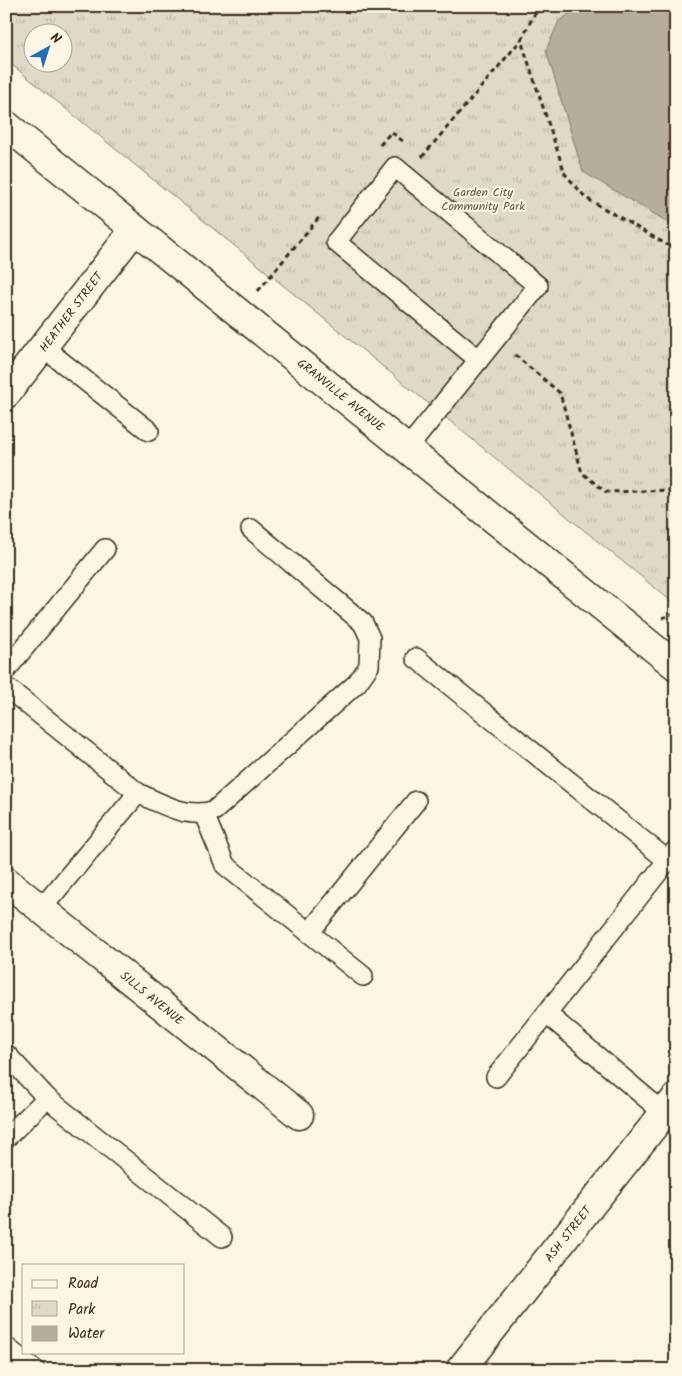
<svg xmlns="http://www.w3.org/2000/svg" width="682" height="1376" viewBox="0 0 682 1376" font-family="Kalam,sans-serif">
  <defs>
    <pattern id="park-tufts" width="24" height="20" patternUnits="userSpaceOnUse" patternTransform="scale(1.25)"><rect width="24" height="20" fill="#e0d8c8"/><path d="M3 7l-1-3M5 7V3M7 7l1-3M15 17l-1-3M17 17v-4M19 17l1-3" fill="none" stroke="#c1baab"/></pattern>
  </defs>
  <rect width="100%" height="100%" fill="#fcf5e5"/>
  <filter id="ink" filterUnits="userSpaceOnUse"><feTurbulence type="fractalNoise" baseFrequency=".02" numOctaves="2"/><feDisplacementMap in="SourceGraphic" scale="10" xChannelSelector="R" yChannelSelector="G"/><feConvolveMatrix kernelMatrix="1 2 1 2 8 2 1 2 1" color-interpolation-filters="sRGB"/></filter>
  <g filter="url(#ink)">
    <!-- park -->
    <path fill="url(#park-tufts)" stroke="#8e8173" fill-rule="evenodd" d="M 6,6 L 676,6 L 676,605 L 6,60 ZM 32,32 L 62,32 L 62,62 L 32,62 Z"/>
    <!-- water -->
    <polygon fill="#b7ad9e" stroke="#85796b" points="581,6 676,6 676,227 583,172 546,50 559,21"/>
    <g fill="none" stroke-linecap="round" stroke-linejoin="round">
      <!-- service casing -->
      <g stroke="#3b2a1e" stroke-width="22">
        <g id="service">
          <polyline points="44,348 149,431"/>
          <polyline points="407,449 538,286 395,167 336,242 479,360"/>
          <polyline points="416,658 667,860"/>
          <polyline points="6,670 105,549"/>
          <polyline points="6,687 138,793 41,909"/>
          <path d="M 138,793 C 161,804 190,820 215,810 L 357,683 L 369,666 L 370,638 L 363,623 L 251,529"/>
          <polyline points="204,814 225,865 363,976"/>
          <polyline points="309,933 416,801"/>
          <polyline points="547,1014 664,1113"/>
          <polyline points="6,1054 47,1098 6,1138"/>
          <polyline points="496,1077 675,851"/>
          <polyline points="47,1098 222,1237"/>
          <polyline points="6,1347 35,1370"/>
        </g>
      </g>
      <!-- minor casing -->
      <g stroke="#3b2a1e" stroke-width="31">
        <g id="minor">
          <polyline points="6,394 135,229"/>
          <polyline points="6,881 299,1115"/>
          <polyline points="460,1370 676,1098"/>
        </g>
      </g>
      <!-- tertiary casing -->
      <g stroke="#3b2a1e" stroke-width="31">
        <polyline id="tertiary" points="6,125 676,666"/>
      </g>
      <!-- path -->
      <g stroke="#3b2a1e" stroke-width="3" stroke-dasharray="5 4" stroke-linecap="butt">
        <polyline points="543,6 534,15 521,40 565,174 586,198 676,250"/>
        <polyline points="380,145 391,132 404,142"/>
        <polyline points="422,157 521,40"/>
        <polyline points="258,291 321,215"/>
        <polyline points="515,355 560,393 582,473 606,492 676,490"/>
        <polyline points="662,618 676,613"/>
      </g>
      <!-- service -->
      <use href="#service" stroke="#fcf5e5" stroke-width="19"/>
      <!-- minor -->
      <use href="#minor" stroke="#fcf5e5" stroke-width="28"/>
      <!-- tertiary -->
      <use href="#tertiary" stroke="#fcf5e5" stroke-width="28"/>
    </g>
  </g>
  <g text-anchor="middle" stroke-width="4" stroke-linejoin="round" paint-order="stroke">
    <!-- park labels -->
    <g font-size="12" fill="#645648" stroke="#fcf5e5">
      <text x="483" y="196">Garden City<tspan x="483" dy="14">Community Park</tspan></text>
    </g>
    <!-- street labels -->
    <g font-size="12" fill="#3b2a1e" stroke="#fcf5e5">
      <text transform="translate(71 312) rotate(-53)" y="4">HEATHER STREET</text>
      <text transform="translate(341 395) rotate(39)" y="4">GRANVILLE AVENUE</text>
      <text transform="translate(152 998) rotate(39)" y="4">SILLS AVENUE</text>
      <text transform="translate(568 1234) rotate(-52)" y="4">ASH STREET</text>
    </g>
  </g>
  <!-- margin -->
  <rect width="682" height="1376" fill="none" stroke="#fcf5e5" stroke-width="25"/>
  <rect x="12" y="12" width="657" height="1351" fill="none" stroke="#3b2a1e" stroke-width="2" filter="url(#ink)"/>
  <!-- legend -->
  <rect x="22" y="1264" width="162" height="90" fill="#fcf5e5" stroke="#afa495"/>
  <rect x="32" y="1280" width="25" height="8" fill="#fcf5e5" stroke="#afa495"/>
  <text x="68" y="1288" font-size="15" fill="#3b2a1e">Road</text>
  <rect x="32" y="1301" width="25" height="15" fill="url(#park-tufts)" stroke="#afa495"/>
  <text x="68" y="1314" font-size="15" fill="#3b2a1e">Park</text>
  <rect x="32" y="1326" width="25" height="15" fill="#b7ad9e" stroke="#afa495"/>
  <text x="68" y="1338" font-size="15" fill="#3b2a1e">Water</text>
  <!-- north arrow -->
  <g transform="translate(48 48) rotate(39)"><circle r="24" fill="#fcf5e5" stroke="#afa495"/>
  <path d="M0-4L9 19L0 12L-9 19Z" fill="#1f6fb2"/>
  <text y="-8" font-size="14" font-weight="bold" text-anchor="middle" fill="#3b2a1e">N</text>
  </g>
</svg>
